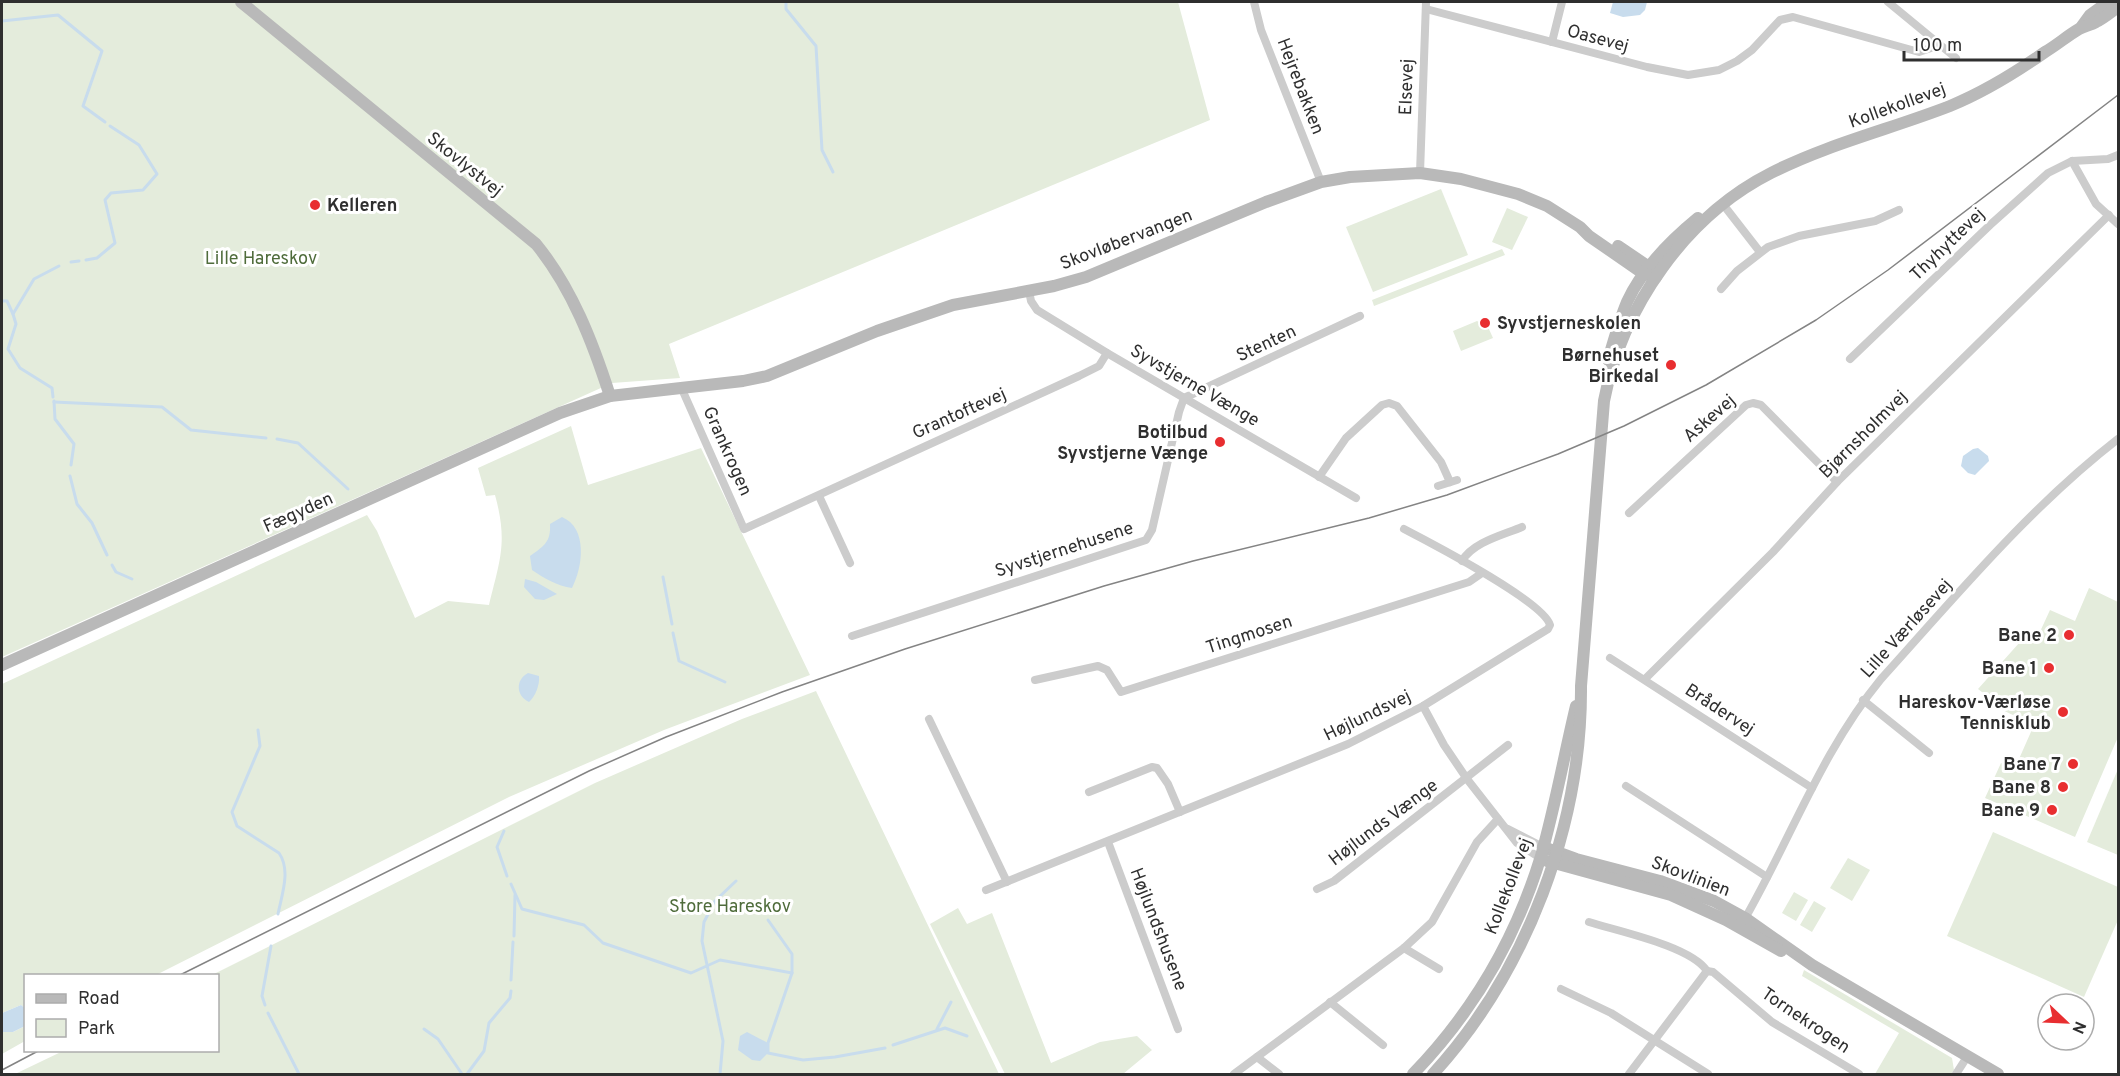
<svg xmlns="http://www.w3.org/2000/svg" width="2120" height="1076" viewBox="0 0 2120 1076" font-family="Overpass,sans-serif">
  <rect width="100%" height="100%" fill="#fff"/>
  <!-- green -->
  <g fill="#e4ecdc">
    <polygon points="2,2 1178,2 1210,120 669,344 680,378 612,383 2,657"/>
    <polygon points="1441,189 1468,255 1373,292 1346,227"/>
    <polygon points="1507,208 1528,217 1512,250 1492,242"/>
    <polygon points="1502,249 1505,255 1374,306 1372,300"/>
    <polygon points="1477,321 1488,327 1493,338 1461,351 1453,331"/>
    <path d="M 571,426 L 588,485 L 701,448 L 810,675 L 664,730 L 509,797 L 156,975 L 26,976 L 25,1008 L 21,1005 L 2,1013 L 2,684 L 367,515 L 377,531 L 415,618 L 448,601 L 489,605 C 500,560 508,542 495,495 L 486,496 L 478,468 Z"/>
    <polygon points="2089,588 2118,602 2118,737 2075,837 1985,798 2001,763 2015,768 2034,725 1996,707 1991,699 1978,689 2028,633 2038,636 2050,610 2075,621"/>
    <polygon points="816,691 999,1074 15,1074 63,1051 218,1050 218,976 212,975 595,783 742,719"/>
    <polygon points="2118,769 2118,855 2087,842"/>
    <polygon points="1993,832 2118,887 2118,920 2084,997 1947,936"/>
    <polygon points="1848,858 1870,870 1852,901 1830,888"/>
    <polygon points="1794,892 1808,900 1796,921 1782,913"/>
    <polygon points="1814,901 1826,908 1812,932 1800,925"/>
    <polygon points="958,908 967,924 992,913 1051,1063 1100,1042 1137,1036 1152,1050 1123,1074 1005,1074 930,924"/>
    <polygon points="1804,970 1952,1058 1954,1070 1951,1074 1875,1074 1899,1033 1802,976"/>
    <polygon points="25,1026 25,1041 2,1054 2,1032 13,1032"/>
  </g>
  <!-- water -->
  <g fill="#c8dced">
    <polygon points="1613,2 1647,2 1645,10 1640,15 1623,17 1610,13"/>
    <polygon points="1978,448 1988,456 1989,461 1975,475 1968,473 1961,466 1963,456 1973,449"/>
    <path d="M 562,517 C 588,528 583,567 572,588 C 557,586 544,578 532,570 L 530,556 C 544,546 551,542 550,524 Z"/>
    <polygon points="525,579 536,582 557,594 544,600 535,599 524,587"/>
    <path d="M 528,673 L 539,676 C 540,685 535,697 529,702 C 516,696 515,680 528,673 Z"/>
    <polygon points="21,1005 25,1008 25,1026 13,1032 2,1032 2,1013"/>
    <polygon points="747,1032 768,1043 768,1053 760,1061 752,1060 738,1050 740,1036"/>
  </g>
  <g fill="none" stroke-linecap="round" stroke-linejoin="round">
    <!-- stream -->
    <g stroke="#c8dced" stroke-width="3">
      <polyline points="786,2 786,9 816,46 822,150 833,172"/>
      <polyline points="2,21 58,15 102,51 83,106 105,122"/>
      <polyline points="86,260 97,258 115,243 105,200 111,193 143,190 157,174 139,145 110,126"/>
      <polyline points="71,262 79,261"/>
      <polyline points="2,301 7,301 13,314"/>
      <polyline points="53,397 52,388 20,368 8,349 16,324 13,314 34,279 59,266"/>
      <polyline points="54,401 55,419 74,444 71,465"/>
      <polyline points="54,402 162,407 191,430 266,438"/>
      <polyline points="277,439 298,443 348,489"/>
      <polyline points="70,476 77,504 92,523 107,555"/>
      <polyline points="112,565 116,572 132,579"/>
      <polyline points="663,577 672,624"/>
      <polyline points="673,633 679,661 725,682"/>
      <path d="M 258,730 L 260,746 L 232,812 L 237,826 L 279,853 C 291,870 282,894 278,914"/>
      <polyline points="504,831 497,847 507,876"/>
      <polyline points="511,884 522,909 584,925 603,943 691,973 720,960 792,973 768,1043 768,1053 803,1060 835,1057 885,1048"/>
      <polyline points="768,920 792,954 792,973"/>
      <polyline points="514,936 515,895"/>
      <polyline points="511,980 513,942"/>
      <polyline points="265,1005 262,996 271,946"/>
      <polyline points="268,1013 299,1074"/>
      <polyline points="424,1029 438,1039 462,1074"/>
      <polyline points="937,1029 951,1002"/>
      <polyline points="893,1045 945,1028 967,1036"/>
      <polyline points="467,1074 484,1051 489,1023 510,998 511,991"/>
      <polyline points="720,1074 723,1041 702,941 704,922 715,901 736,881"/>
    </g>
    <!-- street -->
    <g stroke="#ccc" stroke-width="8">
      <polyline points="1254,2 1261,30 1321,182"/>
      <polyline points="1888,2 1956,58"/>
      <polyline points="1426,9 1647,67 1688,75 1719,70 1737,61 1752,50 1780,20 1793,17 1919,52 1931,48 1935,41"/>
      <polyline points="1552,42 1562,2"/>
      <polyline points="2072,161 2096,204 2118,224"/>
      <polyline points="1420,173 1426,2"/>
      <polyline points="1722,203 1760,252"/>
      <polyline points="1721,289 1737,271 1768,247 1799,236 1875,221 1899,210"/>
      <polyline points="1029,291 1031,301 1037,310 1107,353 1356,498"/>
      <polyline points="1850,359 1990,225 2048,173 2072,161 2108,159 2118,155"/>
      <polyline points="681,387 744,529 1079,376 1099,366 1107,353"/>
      <polyline points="1319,477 1346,438 1382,405 1389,403 1397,406 1441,462 1450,482"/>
      <polyline points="1438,486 1457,480"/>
      <polyline points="819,496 850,563"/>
      <polyline points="1629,513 1746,405 1753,403 1761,405 1837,482"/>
      <path d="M 1462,561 C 1473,542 1503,535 1522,527"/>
      <polyline points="852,636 1146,540 1152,530 1179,412 1184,398 1360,316"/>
      <polyline points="1610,658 1812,788"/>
      <polyline points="1645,679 1773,552 1837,482 2109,215"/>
      <polyline points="1035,680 1098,666 1107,670 1121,692 1469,582 1482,573"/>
      <polyline points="1863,700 1929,753"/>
      <polyline points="1423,706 1444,745 1467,779 1517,843 1540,858"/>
      <polyline points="929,719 1007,882"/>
      <polyline points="1626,786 1767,877"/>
      <polyline points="1089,792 1152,767 1157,768 1168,784 1180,812"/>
      <polyline points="1508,829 1543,847"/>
      <polyline points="1108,842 1178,1029"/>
      <polyline points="1317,889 1334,881 1508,745"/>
      <path d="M 986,890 L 1348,744 L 1423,706 L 1548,629 L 1550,625 C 1544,602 1431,543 1404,529"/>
      <path d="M 1589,922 C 1617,931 1691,946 1707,971"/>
      <path d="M 1743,922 C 1790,841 1821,752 1881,679 C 1956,596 2029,508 2118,439"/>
      <polyline points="1404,948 1439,969"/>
      <polyline points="1561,989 1611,1013 1708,1074"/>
      <polyline points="1330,1002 1383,1045"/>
      <polyline points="1257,1057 1279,1074"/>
      <polyline points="1234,1074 1404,948 1432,922 1477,842 1498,819"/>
      <polyline points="1629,1074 1707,971 1713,972 1772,1022 1859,1074"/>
      <polyline points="1956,1074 1967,1057"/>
    </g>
    <!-- secondary -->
    <g stroke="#b9b9b9" stroke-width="12">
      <path d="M 241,2 L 536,244 C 572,288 593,343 610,396"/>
      <polyline points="2082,26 2090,15 2108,2"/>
      <polyline points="1618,246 1649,267 1652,271"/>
      <path d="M 1608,360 C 1614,340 1619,321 1627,302 C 1642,269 1670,241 1698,218"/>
      <polyline points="2,665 560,413 610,396 743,381 767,376 877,331 953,305 1054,286 1086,277 1266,202 1321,182 1350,177 1420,173 1461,179 1518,194 1547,206 1580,227 1589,236 1644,274 1656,277"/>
      <polyline points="1543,847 1576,859 1660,881 1714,901 1745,918 1812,965 1998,1074"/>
      <polyline points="1547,861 1671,895 1726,920 1781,951"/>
      <path d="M 1413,1074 C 1472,1013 1516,938 1541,856 C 1555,807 1564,756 1576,706"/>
      <path d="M 1433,1074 C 1527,971 1582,825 1581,686 L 1604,401 C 1622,307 1686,216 1771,173 C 1828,144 1891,129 1950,106 C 1984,92 2015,73 2045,52 C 2057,45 2067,36 2079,29 C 2084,26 2091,25 2096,22 C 2104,18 2111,12 2118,7"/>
    </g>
    <!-- tram -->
    <g stroke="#848484" stroke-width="1.5">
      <polyline points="178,976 589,771 666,737 782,692 905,649 1104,586 1193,561 1369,518 1447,495 1558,454 1624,426 1706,385 1816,320 1888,270 2118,95"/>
      <polyline points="2,1070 40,1050"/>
    </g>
  </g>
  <!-- markers -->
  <g fill="#e82e30" stroke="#fff" stroke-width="2">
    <circle cx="315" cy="205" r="6"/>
    <circle cx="1485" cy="323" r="6"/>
    <circle cx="1671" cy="365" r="6"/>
    <circle cx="1220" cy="442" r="6"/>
    <circle cx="2069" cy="635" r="6"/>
    <circle cx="2049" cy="668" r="6"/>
    <circle cx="2063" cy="712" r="6"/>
    <circle cx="2073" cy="764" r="6"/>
    <circle cx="2063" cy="787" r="6"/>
    <circle cx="2052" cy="810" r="6"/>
  </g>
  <g text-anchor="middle" stroke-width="6" stroke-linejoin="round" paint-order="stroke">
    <!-- street labels -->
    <g font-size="18" fill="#2f2f2f" stroke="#fff">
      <text transform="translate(1598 38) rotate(15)" y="6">Oasevej</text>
      <text transform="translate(1301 86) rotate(69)" y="6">Hejrebakken</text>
      <text transform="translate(1406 87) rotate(-88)" y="6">Elsevej</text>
      <text transform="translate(1897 105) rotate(-20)" y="6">Kollekollevej</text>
      <text transform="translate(465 164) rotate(39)" y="6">Skovlystvej</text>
      <text transform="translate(1126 239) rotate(-21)" y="6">Skovløbervangen</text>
      <text transform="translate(1947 244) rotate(-44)" y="6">Thyhyttevej</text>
      <text transform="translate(1266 343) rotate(-25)" y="6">Stenten</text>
      <text transform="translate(1195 385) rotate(30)" y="6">Syvstjerne Vænge</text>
      <text transform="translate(959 413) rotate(-24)" y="6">Grantoftevej</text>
      <text transform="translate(1709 418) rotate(-41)" y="6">Askevej</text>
      <text transform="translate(1863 434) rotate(-45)" y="6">Bjørnsholmvej</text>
      <text transform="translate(728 451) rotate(66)" y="6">Grankrogen</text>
      <text transform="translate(298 512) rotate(-24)" y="6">Fægyden</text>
      <text transform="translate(1064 549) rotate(-18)" y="6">Syvstjernehusene</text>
      <text transform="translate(1906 628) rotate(-48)" y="6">Lille Værløsevej</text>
      <text transform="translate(1249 634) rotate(-18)" y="6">Tingmosen</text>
      <text transform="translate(1720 709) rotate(33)" y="6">Brådervej</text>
      <text transform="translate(1367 715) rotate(-26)" y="6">Højlundsvej</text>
      <text transform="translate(1383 822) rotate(-37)" y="6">Højlunds Vænge</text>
      <text transform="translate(1691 876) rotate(21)" y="6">Skovlinien</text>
      <text transform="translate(1508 886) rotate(-69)" y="6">Kollekollevej</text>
      <text transform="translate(1159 929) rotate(69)" y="6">Højlundshusene</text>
      <text transform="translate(1806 1020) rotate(34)" y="6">Tornekrogen</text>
    </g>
    <!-- poi labels -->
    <g font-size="18" font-weight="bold" fill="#2f2f2f" stroke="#fff" text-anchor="end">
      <text x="327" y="211" text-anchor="start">Kelleren</text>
      <text x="1497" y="329" text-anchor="start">Syvstjerneskolen</text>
      <text x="1659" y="361">Børnehuset<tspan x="1659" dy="21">Birkedal</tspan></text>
      <text x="1208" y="438">Botilbud<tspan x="1208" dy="21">Syvstjerne Vænge</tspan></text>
      <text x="2057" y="641">Bane 2</text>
      <text x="2037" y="674">Bane 1</text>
      <text x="2051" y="708">Hareskov-Værløse<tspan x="2051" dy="21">Tennisklub</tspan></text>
      <text x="2061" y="770">Bane 7</text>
      <text x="2051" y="793">Bane 8</text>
      <text x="2040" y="816">Bane 9</text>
    </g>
    <!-- park labels -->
    <g font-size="18" fill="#4f6c3b" stroke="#fff">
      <text x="261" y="264">Lille Hareskov</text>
      <text x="730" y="912">Store Hareskov</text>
    </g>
  </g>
  <!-- border -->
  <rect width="2120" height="1076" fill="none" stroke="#2f2f2f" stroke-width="6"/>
  <!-- legend -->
  <rect x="24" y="974" width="195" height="78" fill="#ffffff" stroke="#acacac" stroke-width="1.5"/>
  <rect x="36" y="994" width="30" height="9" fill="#b9b9b9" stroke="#acacac" stroke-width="1.5"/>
  <text x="78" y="1004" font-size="18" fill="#2f2f2f">Road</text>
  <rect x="36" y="1019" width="30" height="18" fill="#e4ecdc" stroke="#acacac" stroke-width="1.5"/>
  <text x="78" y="1034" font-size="18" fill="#2f2f2f">Park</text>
  <!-- north arrow -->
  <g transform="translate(2066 1022) rotate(113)"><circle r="28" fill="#ffffff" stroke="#acacac" stroke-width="1.5"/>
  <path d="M0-4.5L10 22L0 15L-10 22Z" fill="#e82e30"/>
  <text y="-9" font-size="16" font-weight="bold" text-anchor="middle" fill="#2f2f2f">N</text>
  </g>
  <!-- scale -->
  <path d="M1904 51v9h135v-9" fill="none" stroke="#2f2f2f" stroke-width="3"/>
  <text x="1913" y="51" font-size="18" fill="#2f2f2f" stroke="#ffffff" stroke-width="4.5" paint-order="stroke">100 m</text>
</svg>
